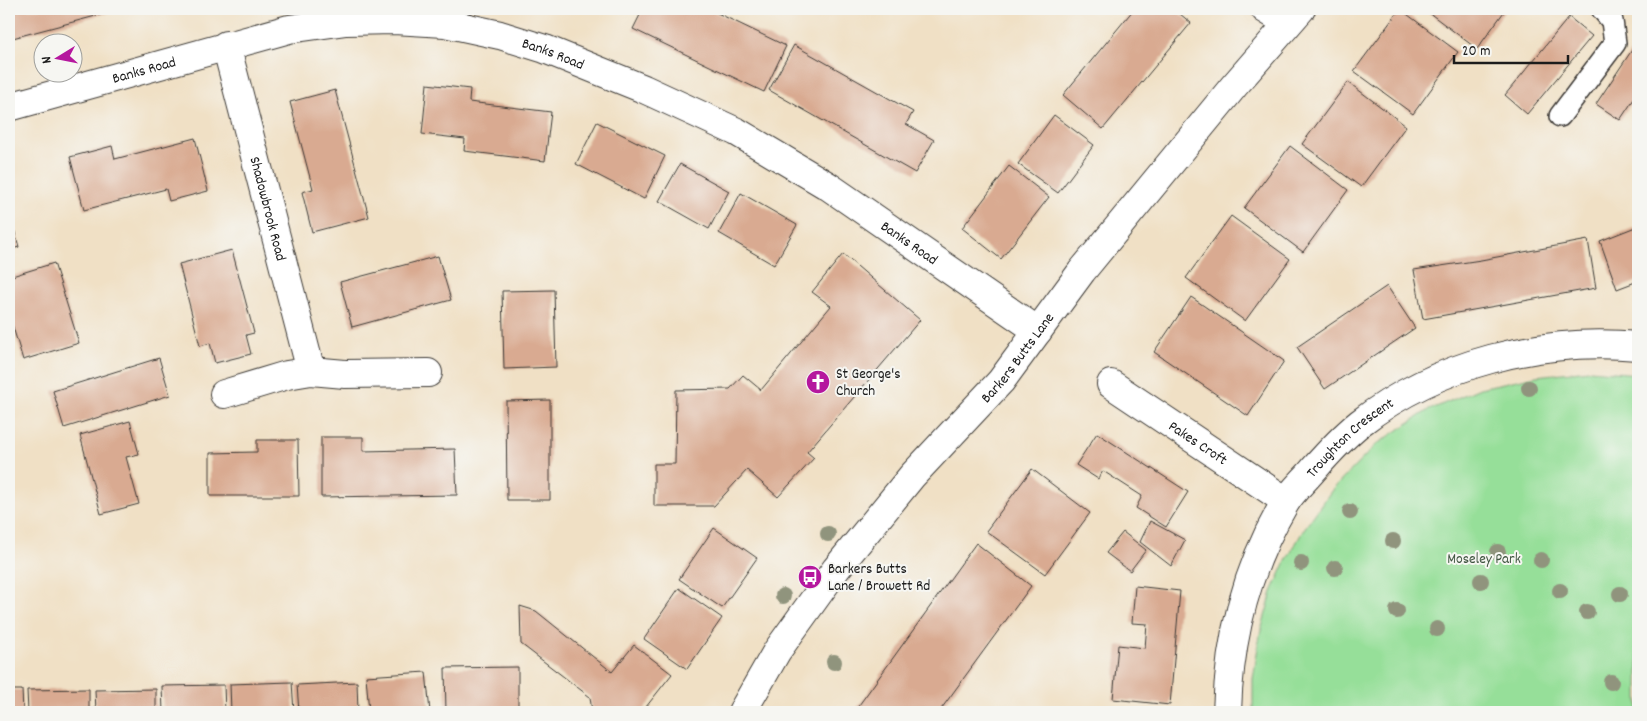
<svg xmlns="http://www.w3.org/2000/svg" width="1647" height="721" viewBox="0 0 1647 721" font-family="Dekko,sans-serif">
  <rect width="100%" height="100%" fill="#f6f6f2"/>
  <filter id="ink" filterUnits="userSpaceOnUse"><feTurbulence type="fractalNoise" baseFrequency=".02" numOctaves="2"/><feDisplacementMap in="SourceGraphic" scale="10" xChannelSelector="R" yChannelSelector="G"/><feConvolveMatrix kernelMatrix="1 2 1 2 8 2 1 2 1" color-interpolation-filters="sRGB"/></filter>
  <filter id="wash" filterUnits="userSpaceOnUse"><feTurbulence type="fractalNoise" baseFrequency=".0096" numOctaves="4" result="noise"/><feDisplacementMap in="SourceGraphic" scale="20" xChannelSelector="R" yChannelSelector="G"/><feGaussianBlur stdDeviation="1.12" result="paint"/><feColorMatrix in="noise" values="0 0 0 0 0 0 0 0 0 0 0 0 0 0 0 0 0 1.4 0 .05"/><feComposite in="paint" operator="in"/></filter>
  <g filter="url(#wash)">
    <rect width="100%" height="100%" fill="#f0e0c5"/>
    <!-- green -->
    <polygon fill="#96df99" stroke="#597e5a" points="1589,370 1638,374 1638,712 1253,712 1253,679 1260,634 1272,592 1287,559 1304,529 1332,490 1377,444 1427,411 1480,388 1536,376"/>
    <g id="blocks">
      <!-- building -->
      <g fill="#d9aa91">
        <polygon points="9,9 122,9 9,39"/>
        <polygon points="643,9 709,9 786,46 764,92 633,29"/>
        <polygon points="1134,9 1174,9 1191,23 1103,129 1063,95"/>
        <polygon points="1400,9 1458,52 1413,114 1354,71"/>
        <polygon points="1424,9 1506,9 1477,49"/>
        <polygon points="1569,17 1592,36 1527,114 1505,95"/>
        <polygon points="1638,41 1638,93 1620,120 1596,104"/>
        <polygon points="794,45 913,112 906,124 934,140 915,173 769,90"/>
        <polygon points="1348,82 1406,126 1361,187 1302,144"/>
        <polygon points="427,84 470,89 469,102 551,112 545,161 464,151 465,139 422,134"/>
        <polygon points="335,90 369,217 312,232 302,192 313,189 290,102"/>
        <polygon points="1054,115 1094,145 1058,193 1018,164"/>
        <polygon points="597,122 665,156 644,199 576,164"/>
        <polygon points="195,138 208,191 169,201 166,189 84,210 70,157 112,146 115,159"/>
        <polygon points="1290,146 1348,190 1303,252 1244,208"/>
        <polygon points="680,164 729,191 709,229 659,201"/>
        <polygon points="1009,166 1049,197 1001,259 962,228"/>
        <polygon points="741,193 797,225 774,265 719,233"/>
        <polygon points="9,211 19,247 9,250"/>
        <polygon points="1231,216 1290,259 1245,321 1186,278"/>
        <polygon points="1638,226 1638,281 1617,289 1600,241"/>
        <polygon points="1588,240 1596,288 1423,319 1414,270 1481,260"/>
        <polygon points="232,250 254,333 246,335 251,354 215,363 210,343 200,346 179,264"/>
        <polygon points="843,254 920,320 807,452 814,458 778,497 747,470 714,506 654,506 654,464 675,464 676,390 730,389 743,375 761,390 831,306 812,292"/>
        <polygon points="438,256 451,300 352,327 340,282"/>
        <polygon points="54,263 79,343 23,360 9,314 9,277"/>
        <polygon points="1387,286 1415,328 1325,389 1297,347"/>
        <polygon points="554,290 556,367 504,369 502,291"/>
        <polygon points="1191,297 1284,361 1248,416 1154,352"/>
        <polygon points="159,358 170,395 64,428 53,391"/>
        <polygon points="550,400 550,500 507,500 506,401"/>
        <polygon points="130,421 139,454 126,457 139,504 101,514 80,435"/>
        <polygon points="1097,433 1188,492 1166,527 1136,508 1142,496 1103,471 1098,479 1076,465"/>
        <polygon points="321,437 363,437 363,451 455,449 457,495 321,497"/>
        <polygon points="257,440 298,440 299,496 210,496 210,453 257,452"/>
        <polygon points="1032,469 1090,513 1045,574 986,531"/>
        <polygon points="1150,521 1185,540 1171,566 1140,542"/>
        <polygon points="714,528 757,558 722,608 679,579"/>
        <polygon points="1123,532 1146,550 1130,571 1106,553"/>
        <polygon points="976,543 1031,586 939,712 854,712"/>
        <polygon points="1135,586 1180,591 1170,705 1113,699 1118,645 1145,648 1147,624 1132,623"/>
        <polygon points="679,588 722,618 687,669 644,639"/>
        <polygon points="520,606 536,611 612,672 634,645 672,674 642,712 592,712 590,697 521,644"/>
        <polygon points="518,667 518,712 446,712 445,668"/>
        <polygon points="426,672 430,712 369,712 366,676"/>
        <polygon points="292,682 294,712 231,712 230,684"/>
        <polygon points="357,682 358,712 299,712 297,685"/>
        <polygon points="224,685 225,712 163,712 162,686"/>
        <polygon points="89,689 89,712 28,712 27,690"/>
        <polygon points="156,689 156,712 96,712 95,690"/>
        <polygon points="9,690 22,690 23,712 9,712"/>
      </g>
    </g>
  </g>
  <g filter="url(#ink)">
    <use href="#blocks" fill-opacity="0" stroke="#3c3935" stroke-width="1"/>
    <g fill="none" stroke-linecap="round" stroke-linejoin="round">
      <!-- lane casing -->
      <g stroke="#3c3935" stroke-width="24">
        <polyline id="lane" points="1560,116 1615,43 1612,21 1602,9"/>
      </g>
      <!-- street casing -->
      <g stroke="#3c3935" stroke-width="30">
        <g id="street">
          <polyline points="1265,9 1288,23"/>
          <path id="s1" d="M 226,45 L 311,371"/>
          <path id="s2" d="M 9,107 L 289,29 L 346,21 L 394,20 L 445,23 L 500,35 L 545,49 L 644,89 L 737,132 L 828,186 L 1038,331"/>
          <path id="s3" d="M 1111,384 L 1286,501"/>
          <polyline points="224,394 287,375 311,371 345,374 428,373"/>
          <path id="s4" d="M 1227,712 C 1229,639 1247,567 1285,503 C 1292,491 1305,480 1314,469 C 1328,453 1344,436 1360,423 C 1437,363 1542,337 1638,346"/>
        </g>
      </g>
      <!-- secondary casing -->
      <g stroke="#3c3935" stroke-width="30">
        <g id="secondary">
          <path id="s5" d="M 742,712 L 777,651 L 836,569 L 912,476 L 1001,381 L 1082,271 L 1234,86 L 1301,9"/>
        </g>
      </g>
      <!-- lane -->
      <use href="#lane" stroke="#fff" stroke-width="21"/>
      <!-- street -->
      <use href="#street" stroke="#fff" stroke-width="28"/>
      <!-- secondary -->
      <use href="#secondary" stroke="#fff" stroke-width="28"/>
    </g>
    <!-- trees -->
    <g fill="#90947d">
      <circle cx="1529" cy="388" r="8"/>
      <circle cx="1350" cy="512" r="8"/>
      <circle cx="828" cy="534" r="8"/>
      <circle cx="1393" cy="541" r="8"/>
      <circle cx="1498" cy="552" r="8"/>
      <circle cx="1541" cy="560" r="8"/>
      <circle cx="1301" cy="563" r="8"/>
      <circle cx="1335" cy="568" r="8"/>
      <circle cx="1481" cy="581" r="8"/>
      <circle cx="1560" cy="591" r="8"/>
      <circle cx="1620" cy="594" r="8"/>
      <circle cx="783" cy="596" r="8"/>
      <circle cx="1397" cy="611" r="8"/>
      <circle cx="1587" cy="612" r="8"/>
      <circle cx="1437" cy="629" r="8"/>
      <circle cx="834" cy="662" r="8"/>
      <circle cx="1611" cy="682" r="8"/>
    </g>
  </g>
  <!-- icons -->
  <defs>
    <g id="church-disc" transform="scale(1.25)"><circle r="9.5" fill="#b5179e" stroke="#f6f6f2"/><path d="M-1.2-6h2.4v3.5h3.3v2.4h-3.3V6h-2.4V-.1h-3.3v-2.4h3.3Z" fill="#fff"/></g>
    <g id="bus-disc" transform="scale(1.25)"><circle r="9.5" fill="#b5179e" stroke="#f6f6f2"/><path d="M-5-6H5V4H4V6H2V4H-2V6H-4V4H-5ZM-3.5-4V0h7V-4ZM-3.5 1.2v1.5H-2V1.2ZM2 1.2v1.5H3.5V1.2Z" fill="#fff"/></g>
  </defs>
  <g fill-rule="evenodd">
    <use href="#church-disc" x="818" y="382"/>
    <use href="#bus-disc" x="810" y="577"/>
  </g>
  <g text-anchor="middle" stroke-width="4" stroke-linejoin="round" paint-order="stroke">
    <!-- street labels -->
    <g font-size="15" fill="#1c1c1c" stroke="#f6f6f2">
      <text dy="5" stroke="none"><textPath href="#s2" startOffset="560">Banks Road</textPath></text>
      <text dy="5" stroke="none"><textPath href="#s2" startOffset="140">Banks Road</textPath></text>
      <text dy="5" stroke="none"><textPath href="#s1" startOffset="169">Shadowbrook Road</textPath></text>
      <text dy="5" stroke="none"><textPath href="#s2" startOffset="965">Banks Road</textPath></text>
      <text dy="5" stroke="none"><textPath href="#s5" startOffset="450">Barkers Butts Lane</textPath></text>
      <text dy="5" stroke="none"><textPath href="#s4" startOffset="312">Troughton Crescent</textPath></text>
      <text dy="5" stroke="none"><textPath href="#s3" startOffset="105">Pakes Croft</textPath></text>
    </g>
    <!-- poi labels -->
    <g font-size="15" fill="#1c1c1c" stroke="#f6f6f2" text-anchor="start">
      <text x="836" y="378">St George's<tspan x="836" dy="17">Church</tspan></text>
      <text x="828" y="573">Barkers Butts<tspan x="828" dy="17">Lane / Browett Rd</tspan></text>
    </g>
    <!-- park labels -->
    <g font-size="15" fill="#415642" stroke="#f6f6f2">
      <text x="1484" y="563">Moseley Park</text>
    </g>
  </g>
  <!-- margin -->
  <rect width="1647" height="721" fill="none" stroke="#f6f6f2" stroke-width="30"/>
  <!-- north arrow -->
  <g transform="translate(58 58) rotate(260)"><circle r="24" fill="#f6f6f2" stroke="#9f9f9c"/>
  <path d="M0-4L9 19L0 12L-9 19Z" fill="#b5179e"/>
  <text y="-8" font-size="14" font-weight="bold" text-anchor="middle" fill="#1c1c1c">N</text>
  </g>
  <!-- scale -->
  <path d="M1454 55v8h114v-8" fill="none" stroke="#1c1c1c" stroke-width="2.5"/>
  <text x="1462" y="55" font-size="15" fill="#1c1c1c" stroke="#f6f6f2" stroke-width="4" paint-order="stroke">20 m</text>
</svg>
